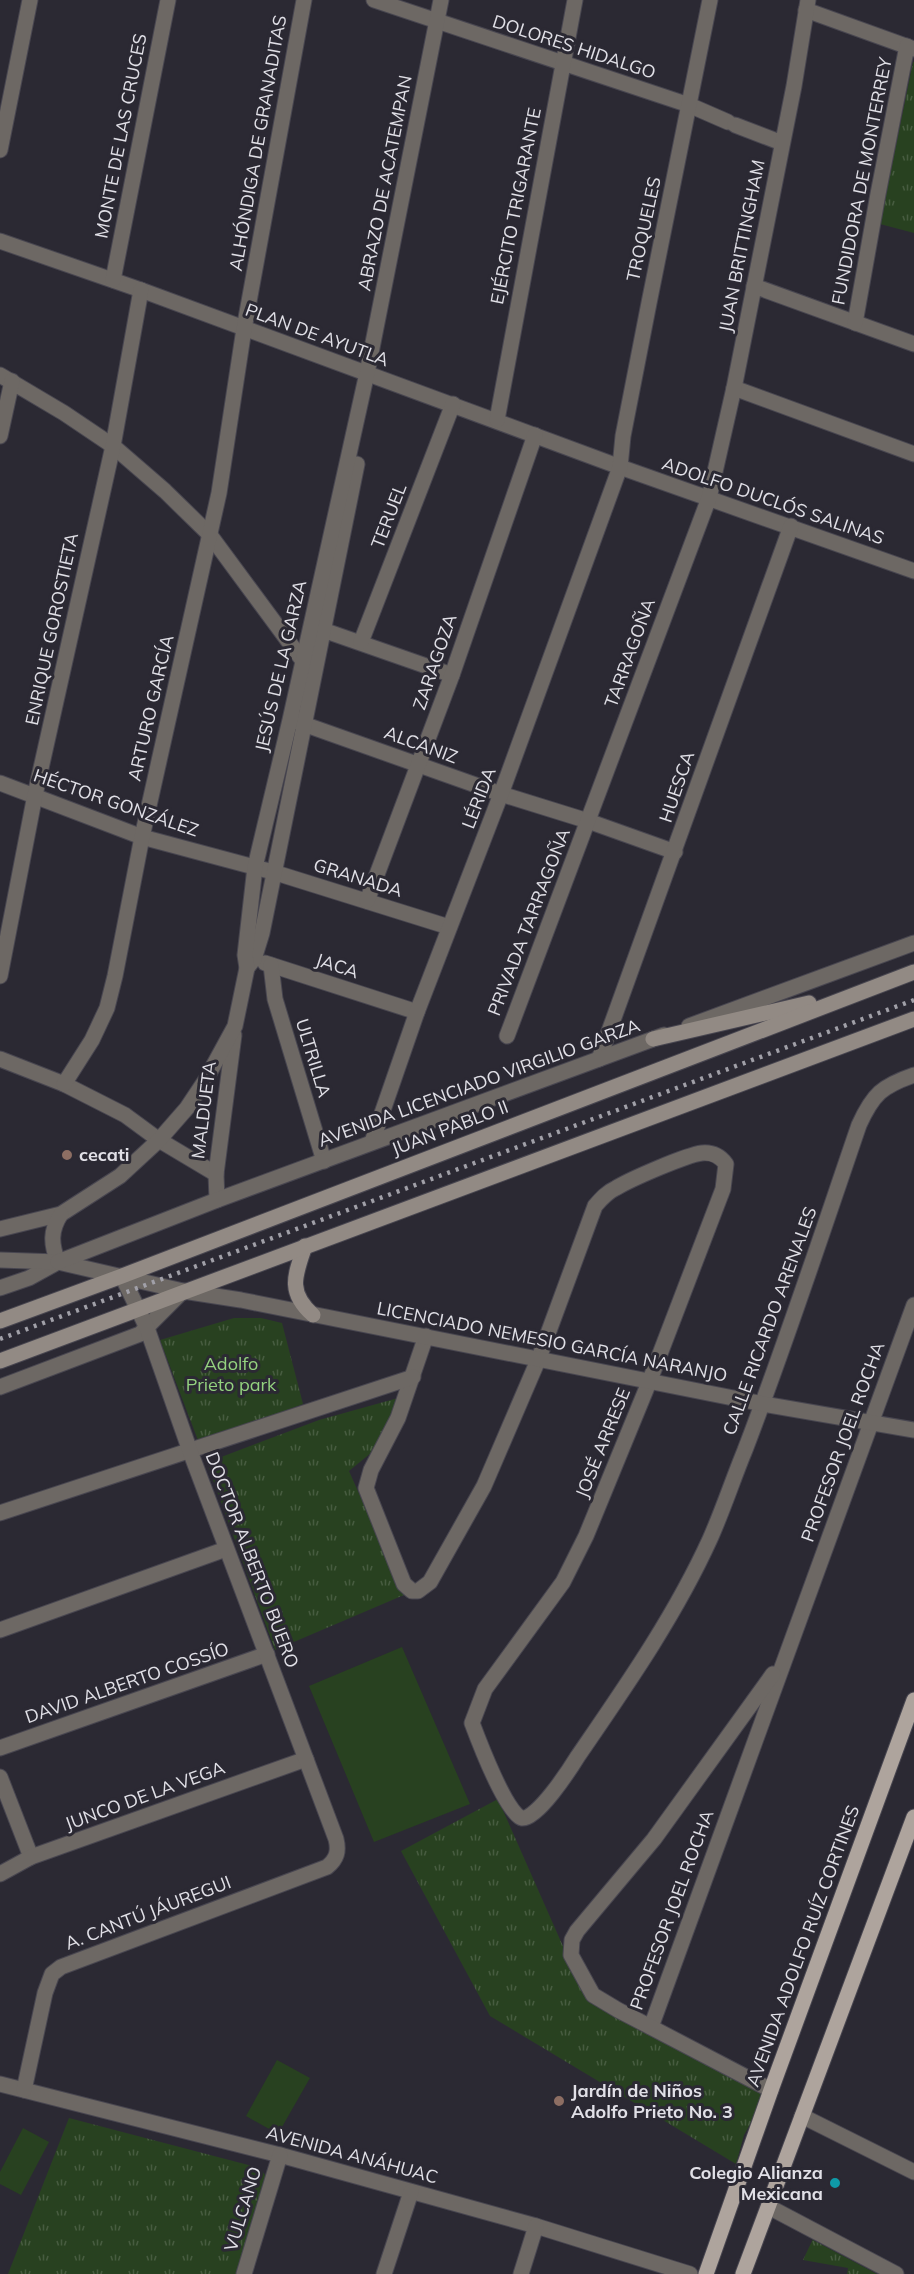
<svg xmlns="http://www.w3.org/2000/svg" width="914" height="2274" viewBox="0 0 914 2274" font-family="Mulish,sans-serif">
  <defs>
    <pattern id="park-tufts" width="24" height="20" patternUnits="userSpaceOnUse" patternTransform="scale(1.5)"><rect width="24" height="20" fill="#284120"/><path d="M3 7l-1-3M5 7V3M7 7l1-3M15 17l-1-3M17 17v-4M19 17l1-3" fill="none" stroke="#475c40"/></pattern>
  </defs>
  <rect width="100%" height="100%" fill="#2b2933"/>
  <!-- green -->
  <g fill="#284120">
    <polygon points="402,1647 470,1804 374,1842 309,1686"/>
    <polygon points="277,2060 310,2078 278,2134 246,2116"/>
    <polygon points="23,2128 49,2142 21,2195 0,2184 0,2172"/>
  </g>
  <!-- park -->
  <g fill="url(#park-tufts)">
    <polygon points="913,62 914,62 914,233 880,224"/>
    <polygon points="234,1318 261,1318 282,1323 303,1404 199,1443 160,1340"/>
    <polygon points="398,1398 400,1402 371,1453 349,1471 404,1595 275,1650 209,1469 216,1459 319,1420"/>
    <polygon points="498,1799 585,1996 645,2033 766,2096 744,2135 736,2164 490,2016 401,1851"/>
    <polygon points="69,2118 260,2168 267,2178 236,2274 8,2274"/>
    <polygon points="813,2239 813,2240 877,2274 847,2274 848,2268 803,2260"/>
  </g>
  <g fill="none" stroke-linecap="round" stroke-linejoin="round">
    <!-- minor casing -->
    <g stroke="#484650" stroke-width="17">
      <g id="minor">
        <polyline points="374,0 689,105 728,122"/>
        <polyline points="806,10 914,49"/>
        <polyline points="735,125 782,143"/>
        <polyline points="0,150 30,0"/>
        <polyline points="0,241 141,290 620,467 914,571"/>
        <polyline points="113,280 168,0"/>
        <polyline points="754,286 914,344"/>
        <polyline points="855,323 878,194 907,46"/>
        <polyline points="0,375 64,413 113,446 165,491 210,535 303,661"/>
        <polyline points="734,388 914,454"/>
        <polyline points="497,420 575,0"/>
        <polyline points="0,436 12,381"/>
        <polyline points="323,630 452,675"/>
        <polyline points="361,642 453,404"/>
        <polyline points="295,721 501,794 588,821 675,852"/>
        <polyline points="0,783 142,837 273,872 449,927"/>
        <polyline points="367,901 452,675 535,435"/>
        <polyline points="265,963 417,1012"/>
        <polyline points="271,965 275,999 324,1161"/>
        <polyline points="247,968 254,959 262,933 357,464"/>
        <polyline points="0,976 35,795 113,446 141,290"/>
        <polyline points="507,1036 709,498 734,388 794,86 808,0"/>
        <polyline points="0,1059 64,1084 125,1115 159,1140 216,1174"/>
        <polyline points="599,1059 791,526"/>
        <polyline points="64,1084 92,1040 107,1008 115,976 142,837 219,493 244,329 304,0"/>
        <polyline points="372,1142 417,1012 501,794 620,467 623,436 649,303 710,0"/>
        <polyline points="217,1200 216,1174 234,1035"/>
        <polyline points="0,1229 61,1214 120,1176 159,1140 187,1108 205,1081 235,1026 247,968 245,955 255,867 290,720 367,373 441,0"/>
        <path d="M 0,1288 L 29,1278 L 58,1262 C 51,1244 50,1231 61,1214"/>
        <path d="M 426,1336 L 398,1418 L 371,1470 L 366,1488 L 404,1584 L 412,1591 L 418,1591 L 430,1582 L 484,1486 L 539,1358 L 595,1206 C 601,1199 607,1192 616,1188 C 631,1179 686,1155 702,1153 C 713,1152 720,1156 726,1164 L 723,1189 L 650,1380 L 586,1536 L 563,1582 L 485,1689 L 472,1723 C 478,1739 507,1816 522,1818 C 537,1820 570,1769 578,1756 C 626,1686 675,1616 710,1539 C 723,1510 733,1479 745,1450 C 786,1343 822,1233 859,1125 C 873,1094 882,1086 914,1075"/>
        <polyline points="0,1387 140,1334 183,1291"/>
        <polyline points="0,1513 413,1377"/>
        <polyline points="0,1630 226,1549"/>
        <polyline points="0,1748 267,1654"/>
        <polyline points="0,1777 31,1857"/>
        <polyline points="0,1874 31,1857 306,1759"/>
        <polyline points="651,2027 914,1305"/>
        <polyline points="0,2084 280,2155 536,2226 690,2274"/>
        <path d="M 24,2090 L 45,1993 L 52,1974 L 61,1967 L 327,1867 C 337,1859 339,1851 336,1839 L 190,1451 L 147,1328 L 122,1276"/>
        <polyline points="771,2090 618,2010 593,1995 571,1955 572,1940 577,1931 654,1839 773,1674"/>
        <polyline points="802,2116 914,2172"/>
        <polyline points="769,2207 896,2274"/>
        <polyline points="244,2274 280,2155"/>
        <polyline points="384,2274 411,2192"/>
        <polyline points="521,2274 536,2226"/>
      </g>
    </g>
    <!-- tertiary casing -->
    <g stroke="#484650" stroke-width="17">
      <g id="tertiary">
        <polyline points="689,1026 914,943"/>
        <polyline points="0,1260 58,1262 183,1291 241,1300 763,1404 914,1430"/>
        <polyline points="58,1262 217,1200 664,1035"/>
      </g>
    </g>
    <!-- secondary casing -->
    <g stroke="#484650" stroke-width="17">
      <g id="secondary">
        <polyline points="653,1039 809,1003"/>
        <path d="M 305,1246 C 295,1275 287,1292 313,1315"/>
        <polyline points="0,1321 122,1276 914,972"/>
        <polyline points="0,1361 914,1019"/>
      </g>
    </g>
    <!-- primary casing -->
    <g stroke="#484650" stroke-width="17">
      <g id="primary">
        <polyline points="706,2274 771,2090 914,1700"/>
        <polyline points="743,2274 914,1817"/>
      </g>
    </g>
    <!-- minor -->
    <use href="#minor" stroke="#6d6864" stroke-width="15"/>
    <!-- tertiary -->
    <use href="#tertiary" stroke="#6d6864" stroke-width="15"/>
    <!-- secondary -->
    <use href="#secondary" stroke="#928a84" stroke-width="15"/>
    <!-- primary -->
    <use href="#primary" stroke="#aea49d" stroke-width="15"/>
    <!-- rail -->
    <polyline stroke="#a1a0a8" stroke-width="4.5" stroke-dasharray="3 6" stroke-linecap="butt" points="0,1339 914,1000"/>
  </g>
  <!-- markers -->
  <g fill="#8d6e63" stroke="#2b2933" stroke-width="2">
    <circle cx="67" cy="1155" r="6"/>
    <circle cx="559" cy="2101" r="6"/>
  </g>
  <circle fill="#0f9aa8" stroke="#2b2933" stroke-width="2" cx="835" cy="2183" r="6"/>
  <g text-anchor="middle" stroke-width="6" stroke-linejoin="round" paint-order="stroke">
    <!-- street labels -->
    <g font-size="18" fill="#e1e0e7" stroke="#2b2933">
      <text transform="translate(574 47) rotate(18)" y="6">DOLORES HIDALGO</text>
      <text transform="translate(121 136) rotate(-79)" y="6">MONTE DE LAS CRUCES</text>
      <text transform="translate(258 143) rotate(-80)" y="6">ALHÓNDIGA DE GRANADITAS</text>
      <text transform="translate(862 181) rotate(-79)" y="6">FUNDIDORA DE MONTERREY</text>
      <text transform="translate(385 183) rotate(-79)" y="6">ABRAZO DE ACATEMPAN</text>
      <text transform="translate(516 206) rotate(-79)" y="6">EJÉRCITO TRIGARANTE</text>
      <text transform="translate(644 229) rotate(-78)" y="6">TROQUELES</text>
      <text transform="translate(742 246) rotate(-79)" y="6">JUAN BRITTINGHAM</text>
      <text transform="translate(317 335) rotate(20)" y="6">PLAN DE AYUTLA</text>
      <text transform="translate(773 501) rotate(19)" y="6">ADOLFO DUCLÓS SALINAS</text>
      <text transform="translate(389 516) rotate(-69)" y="6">TERUEL</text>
      <text transform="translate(52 629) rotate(-78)" y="6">ENRIQUE GOROSTIETA</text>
      <text transform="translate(630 653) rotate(-70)" y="6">TARRAGOÑA</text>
      <text transform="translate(435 662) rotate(-71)" y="6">ZARAGOZA</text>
      <text transform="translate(281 666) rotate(-77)" y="6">JESÚS DE LA GARZA</text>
      <text transform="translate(151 708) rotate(-77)" y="6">ARTURO GARCÍA</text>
      <text transform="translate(421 745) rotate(20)" y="6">ALCANIZ</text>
      <text transform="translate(677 787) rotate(-71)" y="6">HUESCA</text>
      <text transform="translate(479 798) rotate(-69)" y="6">LÉRIDA</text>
      <text transform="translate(116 803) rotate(19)" y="6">HÉCTOR GONZÁLEZ</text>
      <text transform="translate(358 878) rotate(17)" y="6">GRANADA</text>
      <text transform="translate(529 922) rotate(-69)" y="6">PRIVADA TARRAGOÑA</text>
      <text transform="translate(337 966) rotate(18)" y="6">JACA</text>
      <text transform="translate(313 1058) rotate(73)" y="6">ULTRILLA</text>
      <text transform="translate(479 1083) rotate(-20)" y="6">AVENIDA LICENCIADO VIRGILIO GARZA</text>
      <text transform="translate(204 1110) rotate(-83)" y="6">MALDUETA</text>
      <text transform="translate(450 1128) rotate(-21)" y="6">JUAN PABLO II</text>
      <text transform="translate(770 1321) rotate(-70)" y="6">CALLE RICARDO ARENALES</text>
      <text transform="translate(552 1342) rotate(11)" y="6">LICENCIADO NEMESIO GARCÍA NARANJO</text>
      <text transform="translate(843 1442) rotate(-70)" y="6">PROFESOR JOEL ROCHA</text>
      <text transform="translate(603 1443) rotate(-68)" y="6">JOSÉ ARRESE</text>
      <text transform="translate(252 1560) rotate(69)" y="6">DOCTOR ALBERTO BUERO</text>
      <text transform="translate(127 1683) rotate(-19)" y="6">DAVID ALBERTO COSSÍO</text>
      <text transform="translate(145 1796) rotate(-20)" y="6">JUNCO DE LA VEGA</text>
      <text transform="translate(672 1910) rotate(-70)" y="6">PROFESOR JOEL ROCHA</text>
      <text transform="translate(148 1913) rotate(-21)" y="6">A. CANTÚ JÁUREGUI</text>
      <text transform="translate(803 1946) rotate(-70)" y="6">AVENIDA ADOLFO RUÍZ CORTINES</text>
      <text transform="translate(352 2155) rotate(15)" y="6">AVENIDA ANÁHUAC</text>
      <text transform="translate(243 2209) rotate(-73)" y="6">VULCANO</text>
    </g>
    <!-- poi labels -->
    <g font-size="18" font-weight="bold" fill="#e1e0e7" stroke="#2b2933" text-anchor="start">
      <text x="79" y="1161">cecati</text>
      <text x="571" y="2097">Jardín de Niños<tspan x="571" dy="21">Adolfo Prieto No. 3</tspan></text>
      <text x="823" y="2179" text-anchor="end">Colegio Alianza<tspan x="823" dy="21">Mexicana</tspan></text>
    </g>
    <!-- park labels -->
    <g font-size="18" fill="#94d27f" stroke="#2b2933">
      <text x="231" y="1370">Adolfo<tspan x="231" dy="21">Prieto park</tspan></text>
    </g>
  </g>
</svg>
